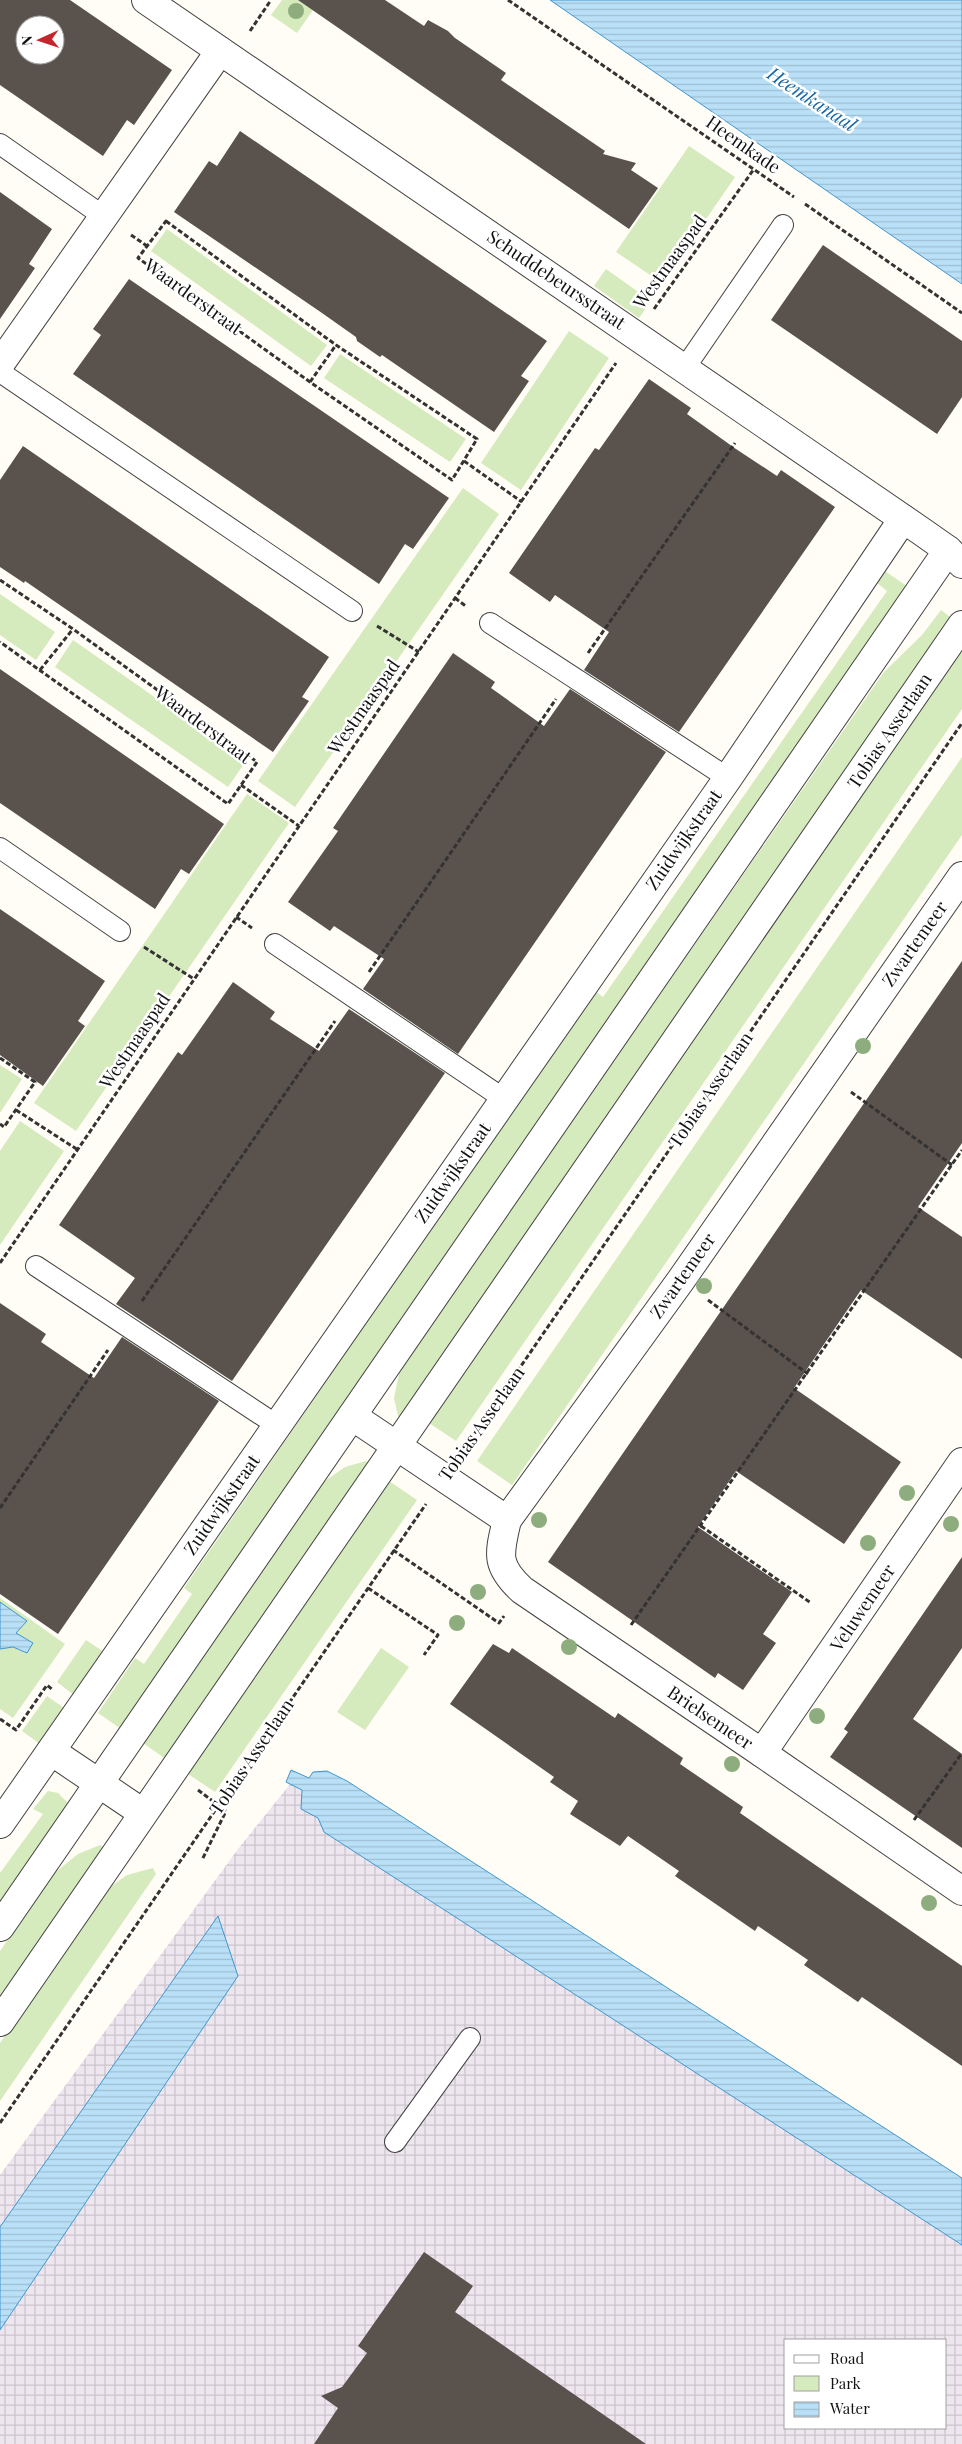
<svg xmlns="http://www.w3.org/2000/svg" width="962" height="2444" viewBox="0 0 962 2444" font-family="'Playfair Display',serif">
  <defs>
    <pattern id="industrial-grid" width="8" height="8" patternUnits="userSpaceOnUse" patternTransform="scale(1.25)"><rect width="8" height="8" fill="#eee6ef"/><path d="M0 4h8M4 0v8" fill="none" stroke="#cbc4cc"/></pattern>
    <pattern id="water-rules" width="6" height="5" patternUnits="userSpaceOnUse" patternTransform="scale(1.25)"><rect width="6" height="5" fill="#b9e0f7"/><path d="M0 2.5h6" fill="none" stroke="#9ebfd3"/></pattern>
  </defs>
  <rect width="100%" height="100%" fill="#fffdf5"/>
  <!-- industrial -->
  <path fill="url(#industrial-grid)" fill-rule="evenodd" d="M 295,1778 L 962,2207 L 962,2444 L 0,2444 L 0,2175 L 238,1849 ZM 786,2340 L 946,2340 L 946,2428 L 786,2428 Z"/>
  <!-- green -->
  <g fill="#d5ebbd">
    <polygon points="282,0 320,0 297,33 271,15"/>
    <polygon points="689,146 735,177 662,283 616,252"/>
    <polygon points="167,229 327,345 311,366 151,251"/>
    <polygon points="606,269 651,301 639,318 594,286"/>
    <polygon points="569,331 609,358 521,490 481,463"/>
    <polygon points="340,354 466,439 450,462 324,378"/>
    <polygon points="463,488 499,514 295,807 258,781"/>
    <polygon points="885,571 911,589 124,1731 98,1713 135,1658 144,1664 192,1594 184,1588 595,991 603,997 887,591 877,583"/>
    <polygon points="0,594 55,632 36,660 0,635"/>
    <polygon points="941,610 954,620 403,1417 398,1416 394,1398 400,1369 884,672 922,635"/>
    <polygon points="73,640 246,761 228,787 55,667"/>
    <polygon points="962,648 962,709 456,1441 429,1423"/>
    <polygon points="962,757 962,835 512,1485 477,1461"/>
    <polygon points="247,794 289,823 76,1131 34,1103"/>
    <polygon points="0,1065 22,1079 0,1113"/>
    <polygon points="20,1121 64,1151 0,1245 0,1151"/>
    <polygon points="366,1461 369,1465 167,1760 143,1743 319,1485 345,1467"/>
    <polygon points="389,1481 417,1500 215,1792 188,1774 192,1764"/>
    <polygon points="0,1598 65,1644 13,1718 0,1709 0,1649 13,1647 26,1653 16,1633 26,1621 0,1602"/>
    <polygon points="86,1640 104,1652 74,1695 57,1682"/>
    <polygon points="381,1648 409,1667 365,1730 337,1712"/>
    <polygon points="47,1696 64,1708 40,1744 22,1731"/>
    <polygon points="48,1791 58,1793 69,1804 0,1903 0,1873 43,1814 33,1809"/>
    <polygon points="100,1845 105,1848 0,2001 0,1951 52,1875 78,1854"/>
    <polygon points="153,1868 156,1874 0,2101 0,2043 104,1891 127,1875"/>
  </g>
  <!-- water -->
  <g fill="url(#water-rules)" stroke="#3f96cf">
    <polygon points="550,0 962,0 962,284"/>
    <polygon points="0,1602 27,1621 16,1633 33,1643 27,1653 13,1647 0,1649"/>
    <polygon points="291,1770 309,1778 313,1772 327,1771 347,1781 962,2178 962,2245 324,1832 318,1818 301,1809 302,1790 286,1782"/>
    <polygon points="218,1916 238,1976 0,2330 0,2227"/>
  </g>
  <!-- building -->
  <g fill="#5a524d" fill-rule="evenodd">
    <path d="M 0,0 L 70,0 L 172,70 L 134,125 L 127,120 L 103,156 L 0,85 ZM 25,25 L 55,25 L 55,55 L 25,55 Z"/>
    <polygon points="298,0 385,0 424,26 428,20 448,31 455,38 506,73 501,80 605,151 603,154 636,163 631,170 658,188 629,229"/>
    <polygon points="240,131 547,341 521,376 529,381 494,432 382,355 380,357 357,341 356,337 322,313 174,212 209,161 217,166"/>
    <polygon points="0,192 52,229 29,264 35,268 0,319"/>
    <polygon points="823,245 962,341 962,397 937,434 771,320"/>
    <polygon points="129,279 449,498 413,549 405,544 379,584 73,374 101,335 93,329"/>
    <polygon points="649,379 691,408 687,414 736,449 777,476 781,470 835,507 679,732 584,670 609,632 555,595 550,602 509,573 595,448 599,450"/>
    <polygon points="23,446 329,657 302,697 309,701 273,752 25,581 24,583 0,567 0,480"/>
    <polygon points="453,653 495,682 491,688 544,726 570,689 666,752 458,1054 363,989 384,959 334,926 330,931 288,902 338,831 333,828"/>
    <polygon points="0,669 224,824 189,874 181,869 155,909 0,803"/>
    <polygon points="0,909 105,981 78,1021 85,1026 43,1086 0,1055"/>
    <polygon points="962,961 962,1143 918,1207 962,1237 962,1359 861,1290 794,1388 901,1462 844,1544 736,1471 698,1527 792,1592 763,1634 776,1643 743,1690 718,1673 715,1678 548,1562"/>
    <polygon points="233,982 275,1012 270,1019 319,1051 349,1009 445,1073 232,1381 116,1304 135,1278 59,1225 178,1052 182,1055"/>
    <polygon points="0,1303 46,1334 41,1342 94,1378 122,1337 219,1401 58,1634 0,1594"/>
    <polygon points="962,1557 962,1648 913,1719 962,1754 962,1848 830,1757 848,1732 844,1729"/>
    <polygon points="493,1644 509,1653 512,1648 615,1718 618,1713 683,1758 680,1764 743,1807 740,1813 962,1966 962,2066 862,1997 858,2002 804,1965 808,1960 758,1926 755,1931 675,1876 679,1871 628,1836 620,1846 570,1814 578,1801 550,1782 554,1777 450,1704"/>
    <polygon points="424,2252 473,2286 455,2312 646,2444 314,2444 338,2408 321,2396 342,2387 367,2353 358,2346"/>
  </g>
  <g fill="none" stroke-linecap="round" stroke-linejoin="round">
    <!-- service casing -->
    <g stroke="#444" stroke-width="22">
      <g id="service">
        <polyline points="0,144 103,216"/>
        <polyline points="684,369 783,225"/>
        <polyline points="0,372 352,611"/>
        <polyline points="490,623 728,778"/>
        <polyline points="0,848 120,931"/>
        <polyline points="275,944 504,1099"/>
        <polyline points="36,1266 278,1426"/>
        <polyline points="395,2142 470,2038"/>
      </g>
    </g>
    <!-- minor casing -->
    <g stroke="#444" stroke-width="30">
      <g id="minor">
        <polyline points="146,0 921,531 948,550 962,564"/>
        <polyline points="0,364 220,51"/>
        <path d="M 962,876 L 681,1280 L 507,1520 C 499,1554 495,1565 522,1590 L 762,1753 L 962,1891"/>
        <polyline points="352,1416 507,1520"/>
        <polyline points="51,1751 143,1813"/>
        <polyline points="762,1753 962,1462"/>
        <polyline points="0,1824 728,778 903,519"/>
        <polyline points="0,1927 948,550"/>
        <polyline points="0,2022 962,625"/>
      </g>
    </g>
    <!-- path -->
    <g stroke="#333" stroke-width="3" stroke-dasharray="5 2.5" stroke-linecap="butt">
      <polyline points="508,0 794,197"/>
      <polyline points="250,31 271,0"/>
      <polyline points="805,204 962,313"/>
      <polygon points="166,221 336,345 477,439 452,480 310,382 138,258"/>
      <polyline points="131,235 147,246"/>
      <polyline points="654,309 754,169"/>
      <polyline points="310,382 336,345"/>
      <polyline points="464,461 522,502"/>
      <polyline points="0,580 73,629 257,762 228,804 0,642"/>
      <polyline points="455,598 467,607"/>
      <polyline points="377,626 419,652"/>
      <polyline points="588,653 735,443"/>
      <polyline points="40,670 73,629"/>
      <polyline points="241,785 299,826"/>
      <polyline points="236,917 252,928"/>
      <polyline points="144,947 194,979"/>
      <polyline points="369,972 556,699"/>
      <polyline points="0,1058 35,1082 4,1127 0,1124"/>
      <polyline points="851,1092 952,1165"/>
      <polyline points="16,1110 78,1150"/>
      <polyline points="0,1263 616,363"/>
      <polyline points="708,1300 808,1374"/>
      <polyline points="142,1301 335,1021"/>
      <polyline points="462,1452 962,723"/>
      <polyline points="0,1508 108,1350"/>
      <polyline points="701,1526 811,1603"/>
      <polyline points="393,1550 499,1623 504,1616"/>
      <polyline points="368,1588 438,1635 424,1655"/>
      <polyline points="631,1625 962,1150"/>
      <polyline points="0,1719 16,1730 47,1685 53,1690"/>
      <polyline points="198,1790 226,1811 202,1860"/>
      <polyline points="914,1820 962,1753"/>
      <polyline points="0,2123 426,1504"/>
    </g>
    <!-- service -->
    <use href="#service" stroke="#fff" stroke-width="20"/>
    <!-- minor -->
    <use href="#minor" stroke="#fff" stroke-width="28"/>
  </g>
  <!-- trees -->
  <g fill="#8dad7f">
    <circle cx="296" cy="11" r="8"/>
    <circle cx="863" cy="1046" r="8"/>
    <circle cx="704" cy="1286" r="8"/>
    <circle cx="907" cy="1493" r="8"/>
    <circle cx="539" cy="1520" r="8"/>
    <circle cx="951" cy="1524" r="8"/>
    <circle cx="868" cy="1543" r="8"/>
    <circle cx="478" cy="1592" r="8"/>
    <circle cx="457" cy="1623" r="8"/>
    <circle cx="569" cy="1647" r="8"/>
    <circle cx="817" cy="1716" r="8"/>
    <circle cx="732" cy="1764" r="8"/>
    <circle cx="929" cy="1903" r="8"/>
  </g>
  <g text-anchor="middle" stroke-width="5" stroke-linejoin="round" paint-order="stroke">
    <!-- street labels -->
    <g font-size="18" fill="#111" stroke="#fff">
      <text transform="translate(743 145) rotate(35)" y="6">Heemkade</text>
      <text transform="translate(670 262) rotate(-54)" y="6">Westmaaspad</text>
      <text transform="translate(556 280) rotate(34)" y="6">Schuddebeursstraat</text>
      <text transform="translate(193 297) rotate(36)" y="6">Waarderstraat</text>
      <text transform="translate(364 707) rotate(-55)" y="6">Westmaaspad</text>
      <text transform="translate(203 725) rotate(37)" y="6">Waarderstraat</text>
      <text transform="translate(890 731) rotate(-56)" y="6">Tobias Asserlaan</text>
      <text transform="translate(684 840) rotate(-55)" y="6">Zuidwijkstraat</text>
      <text transform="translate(915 944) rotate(-55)" y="6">Zwartemeer</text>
      <text transform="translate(135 1041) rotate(-56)" y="6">Westmaaspad</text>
      <text transform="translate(711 1090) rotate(-56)" y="6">Tobias Asserlaan</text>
      <text transform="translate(453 1173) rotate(-55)" y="6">Zuidwijkstraat</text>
      <text transform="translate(683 1276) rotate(-55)" y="6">Zwartemeer</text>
      <text transform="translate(482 1424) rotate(-55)" y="6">Tobias Asserlaan</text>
      <text transform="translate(222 1505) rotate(-55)" y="6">Zuidwijkstraat</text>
      <text transform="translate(863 1608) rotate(-56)" y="6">Veluwemeer</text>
      <text transform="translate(710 1718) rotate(34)" y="6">Brielsemeer</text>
      <text transform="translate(252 1757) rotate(-56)" y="6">Tobias Asserlaan</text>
    </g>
    <!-- water labels -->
    <g font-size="19" font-style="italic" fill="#1768a6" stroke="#fff">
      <text transform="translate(812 99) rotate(33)" y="7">Heemkanaal</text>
    </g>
  </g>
  <!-- legend -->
  <rect x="784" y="2339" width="162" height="90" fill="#ffffff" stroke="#a0a0a0"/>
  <rect x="794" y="2355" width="25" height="8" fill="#ffffff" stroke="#a0a0a0"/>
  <text x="830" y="2364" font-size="15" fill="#111111">Road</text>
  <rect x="794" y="2376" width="25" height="15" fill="#d5ebbd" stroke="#a0a0a0"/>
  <text x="830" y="2389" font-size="15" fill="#111111">Park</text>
  <rect x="794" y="2402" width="25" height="15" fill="url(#water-rules)" stroke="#a0a0a0"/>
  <text x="830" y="2414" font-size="15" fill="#111111">Water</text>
  <!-- north arrow -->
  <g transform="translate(40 40) rotate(267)"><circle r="24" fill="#ffffff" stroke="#a0a0a0"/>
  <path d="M0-4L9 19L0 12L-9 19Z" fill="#c4262e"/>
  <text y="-8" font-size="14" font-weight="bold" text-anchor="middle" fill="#111111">N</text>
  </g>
</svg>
